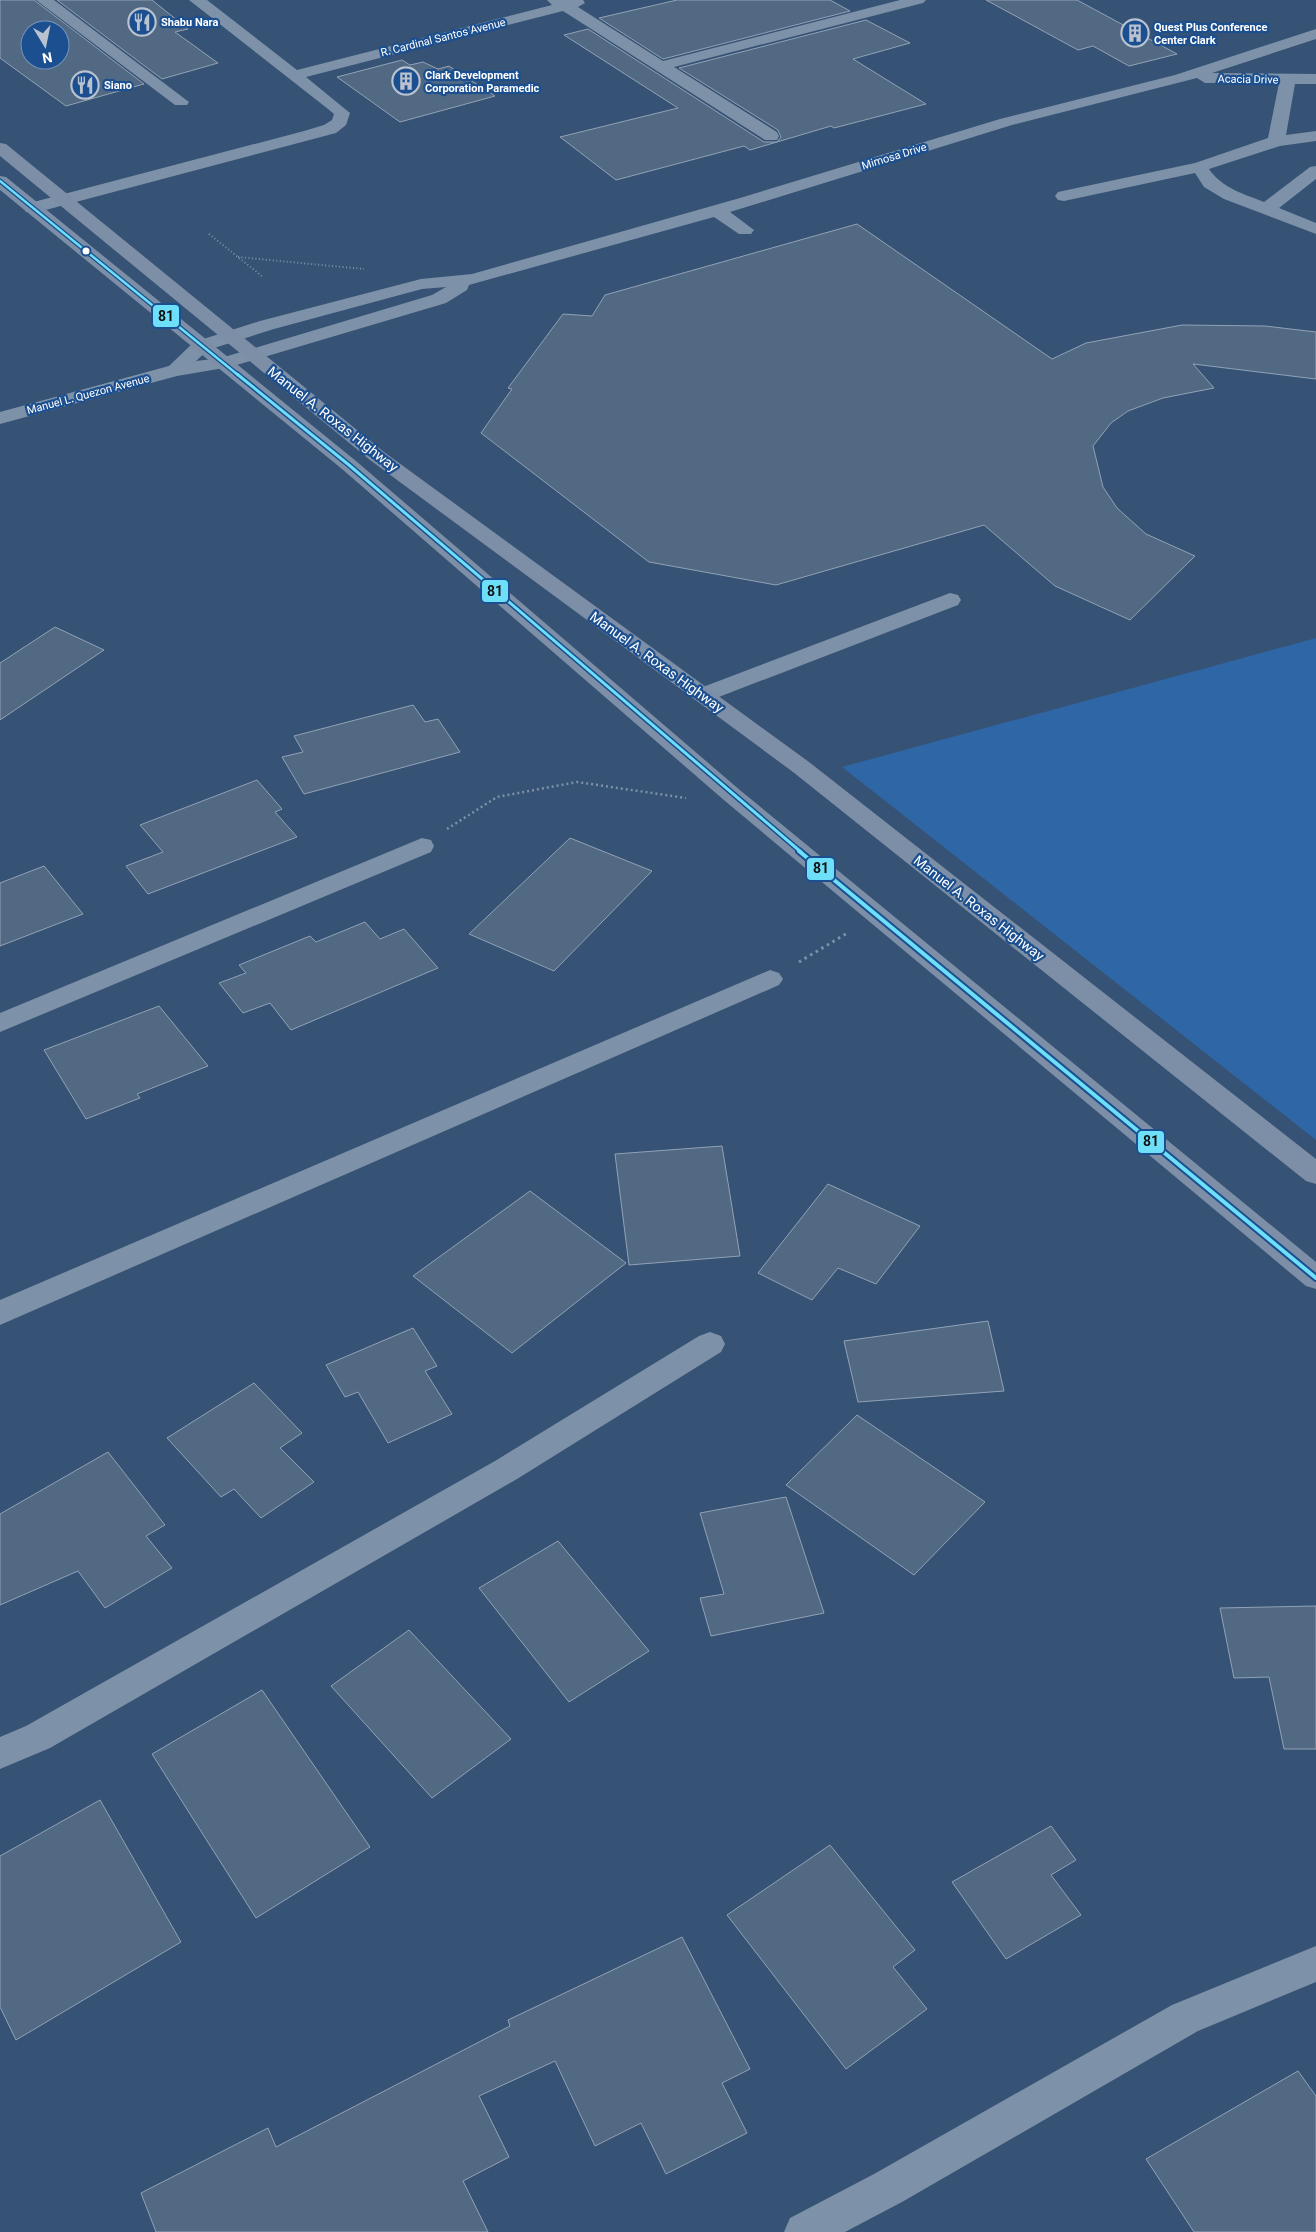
<svg xmlns="http://www.w3.org/2000/svg" width="1316" height="2232" viewBox="0 0 1316 2232" font-family="Roboto,sans-serif">
  <rect width="100%" height="100%" fill="#365274"/>
  <!-- green -->
  <polygon fill="#2f66a5" points="1316,638 1316,1140 842,767"/>
  <!-- building -->
  <g fill="#526984" stroke="#92a2b6" fill-rule="evenodd">
    <path d="M 0,0 L 34,0 L 144,84 L 66,106 L 0,58 ZM 30,30 L 60,30 L 60,60 L 30,60 Z"/>
    <polygon points="57,0 152,0 188,29 175,32 218,63 162,79"/>
    <polygon points="677,0 830,0 850,11 663,59 599,18"/>
    <polygon points="986,0 1077,0 1177,54 1129,66 1093,46 1078,50"/>
    <polygon points="866,20 910,43 853,59 926,104 834,128 831,126 750,150 744,146 616,180 560,137 678,108 564,35 588,29 764,142 777,142 781,137 778,130 679,68"/>
    <polygon points="402,60 410,65 423,62 438,69 449,66 495,96 400,122 337,77"/>
    <polygon points="857,224 1052,359 1086,343 1182,325 1265,326 1316,332 1316,379 1193,364 1214,388 1163,398 1128,411 1111,423 1093,446 1103,487 1117,508 1146,534 1195,556 1130,620 1055,586 984,525 776,585 649,562 481,433 512,389 508,388 563,314 592,316 605,295"/>
    <polygon points="55,627 104,650 0,720 0,663"/>
    <polygon points="413,705 425,722 438,719 460,752 304,794 282,757 303,752 294,736"/>
    <polygon points="257,780 282,809 275,812 297,837 148,894 126,866 163,852 140,825"/>
    <polygon points="570,838 652,871 554,971 469,934"/>
    <polygon points="44,866 83,914 0,946 0,883"/>
    <polygon points="365,922 380,939 404,929 438,968 291,1030 270,1003 243,1013 219,983 246,973 239,965 310,936 316,942"/>
    <polygon points="159,1006 208,1066 137,1094 140,1098 86,1119 44,1050"/>
    <polygon points="722,1146 740,1256 629,1265 615,1154"/>
    <polygon points="828,1184 920,1226 876,1284 838,1268 812,1300 758,1273"/>
    <polygon points="530,1191 626,1263 512,1353 413,1276"/>
    <polygon points="988,1321 1004,1391 858,1402 844,1341"/>
    <polygon points="413,1328 437,1366 425,1371 452,1414 388,1443 358,1392 345,1397 326,1365"/>
    <polygon points="254,1383 302,1433 280,1448 314,1482 261,1518 234,1489 221,1497 167,1438"/>
    <polygon points="857,1415 985,1502 914,1575 786,1485"/>
    <polygon points="108,1452 165,1525 146,1536 172,1568 105,1608 78,1571 0,1605 0,1514"/>
    <polygon points="786,1497 824,1613 711,1636 700,1598 724,1594 700,1513"/>
    <polygon points="558,1541 649,1651 569,1702 479,1588"/>
    <polygon points="1316,1606 1316,1749 1284,1749 1269,1677 1234,1678 1220,1608"/>
    <polygon points="409,1630 511,1739 432,1798 331,1686"/>
    <polygon points="262,1690 370,1847 256,1918 152,1754"/>
    <polygon points="100,1800 181,1942 16,2040 0,2007 0,1856"/>
    <polygon points="1051,1826 1076,1860 1051,1875 1081,1915 1006,1959 952,1882"/>
    <polygon points="830,1845 915,1950 893,1967 927,2009 846,2069 727,1915"/>
    <polygon points="682,1937 750,2069 722,2083 747,2133 666,2174 641,2123 595,2146 555,2061 479,2096 509,2157 463,2181 488,2232 156,2232 141,2193 268,2128 276,2147 510,2026 508,2020"/>
    <polygon points="1298,2071 1316,2096 1316,2232 1194,2232 1146,2159"/>
  </g>
  <g fill="none" stroke-linecap="round" stroke-linejoin="round">
    <!-- path-far2 -->
    <g stroke="#7d92a8" stroke-width="2" stroke-dasharray="1 2.5" stroke-linecap="butt">
      <polyline points="209,234 263,277"/>
      <polyline points="238,257 364,269"/>
    </g>
    <!-- path-far1 -->
    <polyline stroke="#7d92a8" stroke-width="2.5" stroke-dasharray="2 3" stroke-linecap="butt" points="447,829 497,797 577,782 686,798"/>
    <!-- path -->
    <polyline stroke="#7d92a8" stroke-width="3" stroke-dasharray="2.5 4" stroke-linecap="butt" points="799,962 849,932"/>
    <!-- minor -->
    <g fill="#7d92a8" fill-rule="evenodd">
      <polygon points="36,0 54,0 189,102 187,105 175,105"/>
      <polygon points="189,0 207,0 297,70 552,5 547,0 583,0 585,3 578,7 663,61 900,0 926,0 923,3 674,67 777,132 779,136 777,140 765,140 563,11 306,77 350,113 346,125 336,133 38,212 26,212 23,208 26,204 304,131 324,125 332,120 334,114 328,109"/>
      <path d="M 1316,29 L 1316,39 L 1212,73 L 1316,74 L 1316,84 L 1295,84 L 1286,135 L 1316,131 L 1316,141 L 1280,146 L 1209,169 C 1222,188 1244,194 1264,202 L 1310,167 L 1316,166 L 1316,179 L 1279,208 L 1316,223 L 1316,234 L 1224,199 L 1204,187 L 1195,173 L 1064,201 L 1058,200 L 1055,196 L 1058,192 L 1195,163 L 1268,138 L 1279,83 L 1205,83 L 1197,78 L 1012,125 L 730,212 L 754,230 L 751,234 L 739,234 L 714,217 L 469,285 L 467,290 L 446,303 L 230,367 L 177,376 L 0,424 L 0,412 L 169,366 L 194,342 L 260,321 L 421,279 L 472,274 L 740,198 L 1000,119 L 1175,75 ZM 446,287 L 432,295 L 221,358 L 196,361 L 208,350 L 274,329 L 422,289 Z"/>
      <polygon points="950,593 958,595 961,600 958,605 711,700 703,702 695,700 692,695 695,690"/>
      <polygon points="422,838 431,840 434,846 431,852 0,1032 0,1013"/>
      <polygon points="770,970 779,973 783,979 779,985 0,1325 0,1300"/>
      <polygon points="710,1332 721,1336 725,1344 721,1352 517,1479 50,1748 0,1769 0,1737 26,1726 495,1461 699,1336"/>
      <polygon points="1316,1946 1316,1982 1198,2031 902,2202 845,2232 784,2232 790,2218 874,2174 1172,2005"/>
    </g>
    <!-- major -->
    <g fill="#7d8ea7" fill-rule="evenodd">
      <polygon points="0,143 6,144 384,452 809,762 1316,1159 1316,1184 1306,1181 793,772 370,460 0,156"/>
      <polygon points="0,176 6,177 356,461 741,791 1316,1262 1316,1289 1306,1286 725,801 342,469 0,190"/>
    </g>
    <!-- bus-1-far2 casing -->
    <g stroke="#1b4f8f" stroke-width="5">
      <polyline id="bus-1-far2" points="0,181 238,375"/>
    </g>
    <!-- bus-1-far1 casing -->
    <g stroke="#1b4f8f" stroke-width="6">
      <polyline id="bus-1-far1" points="237,374 349,465 801,852"/>
    </g>
    <!-- bus-1 casing -->
    <g stroke="#1b4f8f" stroke-width="8">
      <polyline id="bus-1" points="799,851 1316,1278"/>
    </g>
    <!-- bus-1-far2 -->
    <use href="#bus-1-far2" stroke="#6ddff8" stroke-width="2.5"/>
    <!-- bus-1-far1 -->
    <use href="#bus-1-far1" stroke="#6ddff8" stroke-width="3"/>
    <!-- bus-1 -->
    <use href="#bus-1" stroke="#6ddff8" stroke-width="4"/>
  </g>
  <!-- icons -->
  <defs>
    <g id="restaurant-ring" transform="scale(1.4375)"><circle r="9.5" fill="#1b4f8f" stroke="#b9c2ce" stroke-width="1.5"/><path d="M-5-6h1v4h1v-4h1v4h1v-4h1v5L-1.5 .5V6h-2V.5L-5-1ZM5-6V6H3V1.5H1.5Q1.5-4 5-6Z" fill="#b9c2ce"/></g>
    <g id="building-ring" transform="scale(1.4375)"><circle r="9.5" fill="#1b4f8f" stroke="#b9c2ce" stroke-width="1.5"/><path d="M-4-6H4V6H1V3H-1V6H-4ZM-2.5-4.3h1.7v1.8h-1.7ZM.8-4.3h1.7v1.8H.8ZM-2.5-1h1.7V.8h-1.7ZM.8-1h1.7V.8H.8Z" fill="#b9c2ce"/></g>
  </defs>
  <g fill-rule="evenodd">
    <use href="#restaurant-ring" x="142" y="22"/>
    <use href="#building-ring" x="1135" y="33"/>
    <use href="#building-ring" x="406" y="81"/>
    <use href="#restaurant-ring" x="85" y="85"/>
  </g>
  <!-- markers -->
  <circle fill="#fff" stroke="#1b4f8f" stroke-width="2" cx="86" cy="251" r="4.5"/>
  <g text-anchor="middle" stroke-width="4.5" stroke-linejoin="round" paint-order="stroke">
    <!-- far-poi labels -->
    <g font-size="11" font-weight="bold" fill="#fff" stroke="#1b4f8f" text-anchor="start">
      <text x="161" y="26">Shabu Nara</text>
      <text x="1154" y="31">Quest Plus Conference<tspan x="1154" dy="13">Center Clark</tspan></text>
      <text x="425" y="79">Clark Development<tspan x="425" dy="13">Corporation Paramedic</tspan></text>
      <text x="104" y="89">Siano</text>
    </g>
    <!-- far-street labels -->
    <g font-size="11" fill="#fff" stroke="#1b4f8f">
      <text transform="translate(443 37) rotate(-14)" y="4">R. Cardinal Santos Avenue</text>
      <text transform="translate(1248 79) rotate(1)" y="4">Acacia Drive</text>
      <text transform="translate(894 156) rotate(-17)" y="4">Mimosa Drive</text>
      <text transform="translate(88 394) rotate(-15)" y="4">Manuel L. Quezon Avenue</text>
    </g>
    <!-- street labels -->
    <g font-size="14" fill="#fff" stroke="#1b4f8f">
      <text transform="translate(333 419) rotate(38)" y="5">Manuel A. Roxas Highway</text>
      <text transform="translate(657 662) rotate(36)" y="5">Manuel A. Roxas Highway</text>
      <text transform="translate(979 908) rotate(38)" y="5">Manuel A. Roxas Highway</text>
    </g>
  </g>
  <g stroke="#1b4f8f" stroke-width="2">
    <rect x="152" y="304" width="28" height="24" rx="5" fill="#6ddff8"/>
    <rect x="481" y="579" width="28" height="24" rx="5" fill="#6ddff8"/>
    <rect x="806" y="857" width="29" height="24" rx="5" fill="#6ddff8"/>
    <rect x="1137" y="1130" width="28" height="24" rx="5" fill="#6ddff8"/>
  </g>
  <g font-size="14" text-anchor="middle" font-weight="bold" fill="#111">
    <text x="166" y="321">81</text>
    <text x="495" y="596">81</text>
    <text x="821" y="873">81</text>
    <text x="1151" y="1146">81</text>
  </g>
  <!-- north arrow -->
  <g transform="translate(45 45) rotate(170)"><circle r="24" fill="#1b4f8f" stroke="#7695bc"/>
  <path d="M0-4L9 19L0 12L-9 19Z" fill="#b9c2ce"/>
  <text y="-8" font-size="14" font-weight="bold" text-anchor="middle" fill="#ffffff">N</text>
  </g>
</svg>
